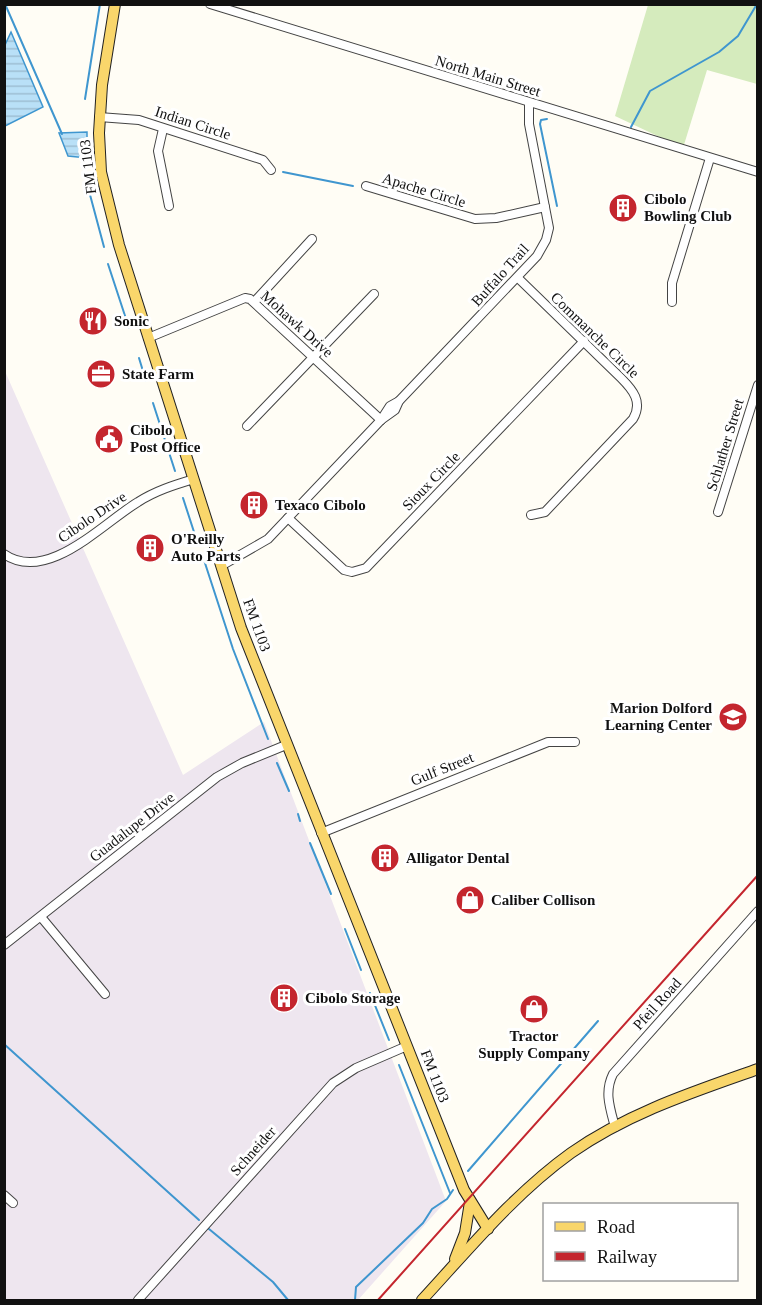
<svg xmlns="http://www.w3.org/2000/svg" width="762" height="1305" viewBox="0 0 762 1305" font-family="Georgia,serif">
  <defs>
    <pattern id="water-rules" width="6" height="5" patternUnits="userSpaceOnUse" patternTransform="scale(1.5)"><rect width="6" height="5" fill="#b9e0f7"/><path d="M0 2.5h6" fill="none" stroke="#9ebfd3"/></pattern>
  </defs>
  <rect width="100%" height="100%" fill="#fffdf5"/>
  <!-- industrial -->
  <polygon fill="#eee6ef" points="4,369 183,775 264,722 446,1201 358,1300 5,1300"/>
  <!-- grass -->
  <polygon fill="#d5ebbd" points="648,5 757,5 757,84 707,70 683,148 615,116"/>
  <!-- water -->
  <g fill="url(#water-rules)" stroke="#3f96cf" stroke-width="1.5">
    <polygon points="11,32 43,107 5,126 5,45"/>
    <polygon points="87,132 87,158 68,156 59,133"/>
  </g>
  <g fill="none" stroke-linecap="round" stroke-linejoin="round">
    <!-- stream -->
    <g stroke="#3f96cf" stroke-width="2">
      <polyline points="5,4 62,134"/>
      <polyline points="85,99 100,4"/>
      <polyline points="547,119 541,120 540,124 557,206"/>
      <polyline points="631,127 650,91 719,52 738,36 757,4"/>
      <polyline points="85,155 86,167"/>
      <polyline points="283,172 353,186"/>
      <polyline points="89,191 104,247"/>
      <polyline points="108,264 129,328"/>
      <polyline points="139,358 146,381"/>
      <polyline points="153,403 175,471"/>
      <polyline points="183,498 195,535"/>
      <polyline points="203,557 233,649 268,739"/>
      <polyline points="277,763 289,791"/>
      <polyline points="298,814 300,821"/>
      <polyline points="310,843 331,894"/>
      <polyline points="345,929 361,970"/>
      <polyline points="370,993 389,1040"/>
      <polyline points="4,1044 199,1220"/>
      <polyline points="399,1065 450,1193"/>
      <polyline points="468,1171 598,1021"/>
      <polyline points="209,1229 273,1282 288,1300"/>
      <polyline points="355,1300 356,1287 423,1223 432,1209 447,1199 453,1190"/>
    </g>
    <!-- minor casing -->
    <g stroke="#444" stroke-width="10">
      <g id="minor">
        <polyline points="210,4 758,172"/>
        <polyline points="99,117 139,120 263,160 271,170"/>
        <polyline points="163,129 158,151 169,206"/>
        <polyline points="366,186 475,219 496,218 545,207"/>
        <path d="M 518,278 L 621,378 C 633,390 643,402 633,419 L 545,512 L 531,515"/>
        <polyline points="255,301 312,239"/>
        <polyline points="672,302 672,283 710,158"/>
        <polyline points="148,338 245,298 250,299 381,420"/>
        <polyline points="381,420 390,406 399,401"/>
        <polyline points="247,426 374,294"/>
        <polyline points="718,512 758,385"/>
        <polyline points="288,518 344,570 352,572 366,568 584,341"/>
        <path d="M 4,554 C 47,584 103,523 138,502 C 155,491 174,485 194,479"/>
        <polyline points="221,566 268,539 381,420 395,410 399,401 537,256 546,240 549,228 529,124 529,103"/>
        <polyline points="321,833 548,742 575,742"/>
        <polyline points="41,917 105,994"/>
        <polyline points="4,945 217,777 242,763 286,745"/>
        <path d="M 615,1127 C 610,1108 604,1092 613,1074 L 758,911"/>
        <polyline points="4,1195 13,1203"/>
        <polyline points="138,1300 333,1083 356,1068 407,1046"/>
      </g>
    </g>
    <!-- major casing -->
    <g stroke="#222" stroke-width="12">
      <g id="major">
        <polyline points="115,4 102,85 99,133 101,172 119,245 241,628 464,1190 488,1229"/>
        <polyline points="455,1259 465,1233 470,1202"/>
        <path d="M 422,1300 C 469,1249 514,1194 571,1153 C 628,1113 693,1092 758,1069"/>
      </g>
    </g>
    <!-- minor -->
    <use href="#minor" stroke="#fff" stroke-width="8"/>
    <!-- major -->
    <use href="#major" stroke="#f9d66b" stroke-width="10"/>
    <!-- rail -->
    <polyline stroke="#c4262e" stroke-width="2" points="378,1300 758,875"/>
  </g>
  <!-- icons -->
  <defs>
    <g id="building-disc" transform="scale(1.5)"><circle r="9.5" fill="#c4262e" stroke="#fff"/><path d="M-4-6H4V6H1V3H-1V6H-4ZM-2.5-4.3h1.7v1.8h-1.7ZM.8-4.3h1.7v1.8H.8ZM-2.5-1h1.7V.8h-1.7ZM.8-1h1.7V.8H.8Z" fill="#fff"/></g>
    <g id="restaurant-disc" transform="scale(1.5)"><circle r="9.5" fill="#c4262e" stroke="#fff"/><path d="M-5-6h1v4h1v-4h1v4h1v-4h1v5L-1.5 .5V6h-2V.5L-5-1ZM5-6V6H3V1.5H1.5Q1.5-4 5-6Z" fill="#fff"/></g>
    <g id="office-disc" transform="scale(1.5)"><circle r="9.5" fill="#c4262e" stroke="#fff"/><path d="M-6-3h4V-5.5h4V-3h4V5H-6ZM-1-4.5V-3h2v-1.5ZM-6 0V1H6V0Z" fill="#fff"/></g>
    <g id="civic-disc" transform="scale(1.5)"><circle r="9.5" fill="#c4262e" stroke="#fff"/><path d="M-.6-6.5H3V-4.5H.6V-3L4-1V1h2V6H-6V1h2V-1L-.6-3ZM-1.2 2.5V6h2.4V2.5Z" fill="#fff"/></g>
    <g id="school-disc" transform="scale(1.5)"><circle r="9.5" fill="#c4262e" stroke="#fff"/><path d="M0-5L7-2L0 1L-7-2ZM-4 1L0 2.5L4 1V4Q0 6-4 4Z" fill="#fff"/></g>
    <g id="shop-disc" transform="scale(1.5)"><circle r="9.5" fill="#c4262e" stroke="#fff"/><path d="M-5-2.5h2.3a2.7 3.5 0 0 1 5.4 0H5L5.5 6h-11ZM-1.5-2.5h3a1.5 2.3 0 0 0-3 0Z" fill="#fff"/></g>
  </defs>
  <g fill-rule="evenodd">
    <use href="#building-disc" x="623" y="208"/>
    <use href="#restaurant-disc" x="93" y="321"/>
    <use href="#office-disc" x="101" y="374"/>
    <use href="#civic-disc" x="109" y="439"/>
    <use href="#building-disc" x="254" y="505"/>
    <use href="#building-disc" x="150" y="548"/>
    <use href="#school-disc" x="733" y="717"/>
    <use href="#building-disc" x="385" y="858"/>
    <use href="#shop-disc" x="470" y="900"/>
    <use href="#building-disc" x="284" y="998"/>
    <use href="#shop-disc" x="534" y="1009"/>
  </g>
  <g text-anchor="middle" stroke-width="6" stroke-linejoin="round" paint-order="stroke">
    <!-- street labels -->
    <g font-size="15" fill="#111" stroke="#fff">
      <text transform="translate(488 76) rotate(17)" y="5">North Main Street</text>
      <text transform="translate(193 123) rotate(18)" y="5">Indian Circle</text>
      <text transform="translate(88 167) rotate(-97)" y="5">FM 1103</text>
      <text transform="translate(424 190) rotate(17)" y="5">Apache Circle</text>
      <text transform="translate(500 275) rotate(-48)" y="5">Buffalo Trail</text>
      <text transform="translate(297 324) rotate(42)" y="5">Mohawk Drive</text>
      <text transform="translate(595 335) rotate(44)" y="5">Commanche Circle</text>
      <text transform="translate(725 445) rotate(-73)" y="5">Schlather Street</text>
      <text transform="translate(431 481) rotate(-46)" y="5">Sioux Circle</text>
      <text transform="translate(92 517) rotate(-34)" y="5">Cibolo Drive</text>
      <text transform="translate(257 625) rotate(70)" y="5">FM 1103</text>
      <text transform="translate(442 769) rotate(-22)" y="5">Gulf Street</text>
      <text transform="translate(132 827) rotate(-38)" y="5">Guadalupe Drive</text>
      <text transform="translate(657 1004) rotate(-48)" y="5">Pfeil Road</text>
      <text transform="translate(435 1076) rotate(69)" y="5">FM 1103</text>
      <text transform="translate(253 1151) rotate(-48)" y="5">Schneider</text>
    </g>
    <!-- poi labels -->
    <g font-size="15" font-weight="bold" fill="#111" stroke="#fff" text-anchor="start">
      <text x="644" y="204">Cibolo<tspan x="644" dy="17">Bowling Club</tspan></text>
      <text x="114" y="326">Sonic</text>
      <text x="122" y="379">State Farm</text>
      <text x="130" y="435">Cibolo<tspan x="130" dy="17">Post Office</tspan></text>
      <text x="275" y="510">Texaco Cibolo</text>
      <text x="171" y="544">O'Reilly<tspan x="171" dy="17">Auto Parts</tspan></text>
      <text x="712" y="713" text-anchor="end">Marion Dolford<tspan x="712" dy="17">Learning Center</tspan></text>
      <text x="406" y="863">Alligator Dental</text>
      <text x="491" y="905">Caliber Collison</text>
      <text x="305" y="1003">Cibolo Storage</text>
      <text x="534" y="1041" text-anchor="middle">Tractor<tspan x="534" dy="17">Supply Company</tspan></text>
    </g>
  </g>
  <!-- border -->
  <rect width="762" height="1305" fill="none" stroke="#111111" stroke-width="12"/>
  <!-- legend -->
  <rect x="543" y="1203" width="195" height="78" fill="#ffffff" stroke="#a0a0a0" stroke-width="1.5"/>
  <rect x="555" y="1222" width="30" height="9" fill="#f9d66b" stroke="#a0a0a0" stroke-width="1.5"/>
  <text x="597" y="1233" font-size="18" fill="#111111">Road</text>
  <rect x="555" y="1252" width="30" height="9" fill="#c4262e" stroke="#a0a0a0" stroke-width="1.5"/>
  <text x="597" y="1263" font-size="18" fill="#111111">Railway</text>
</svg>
